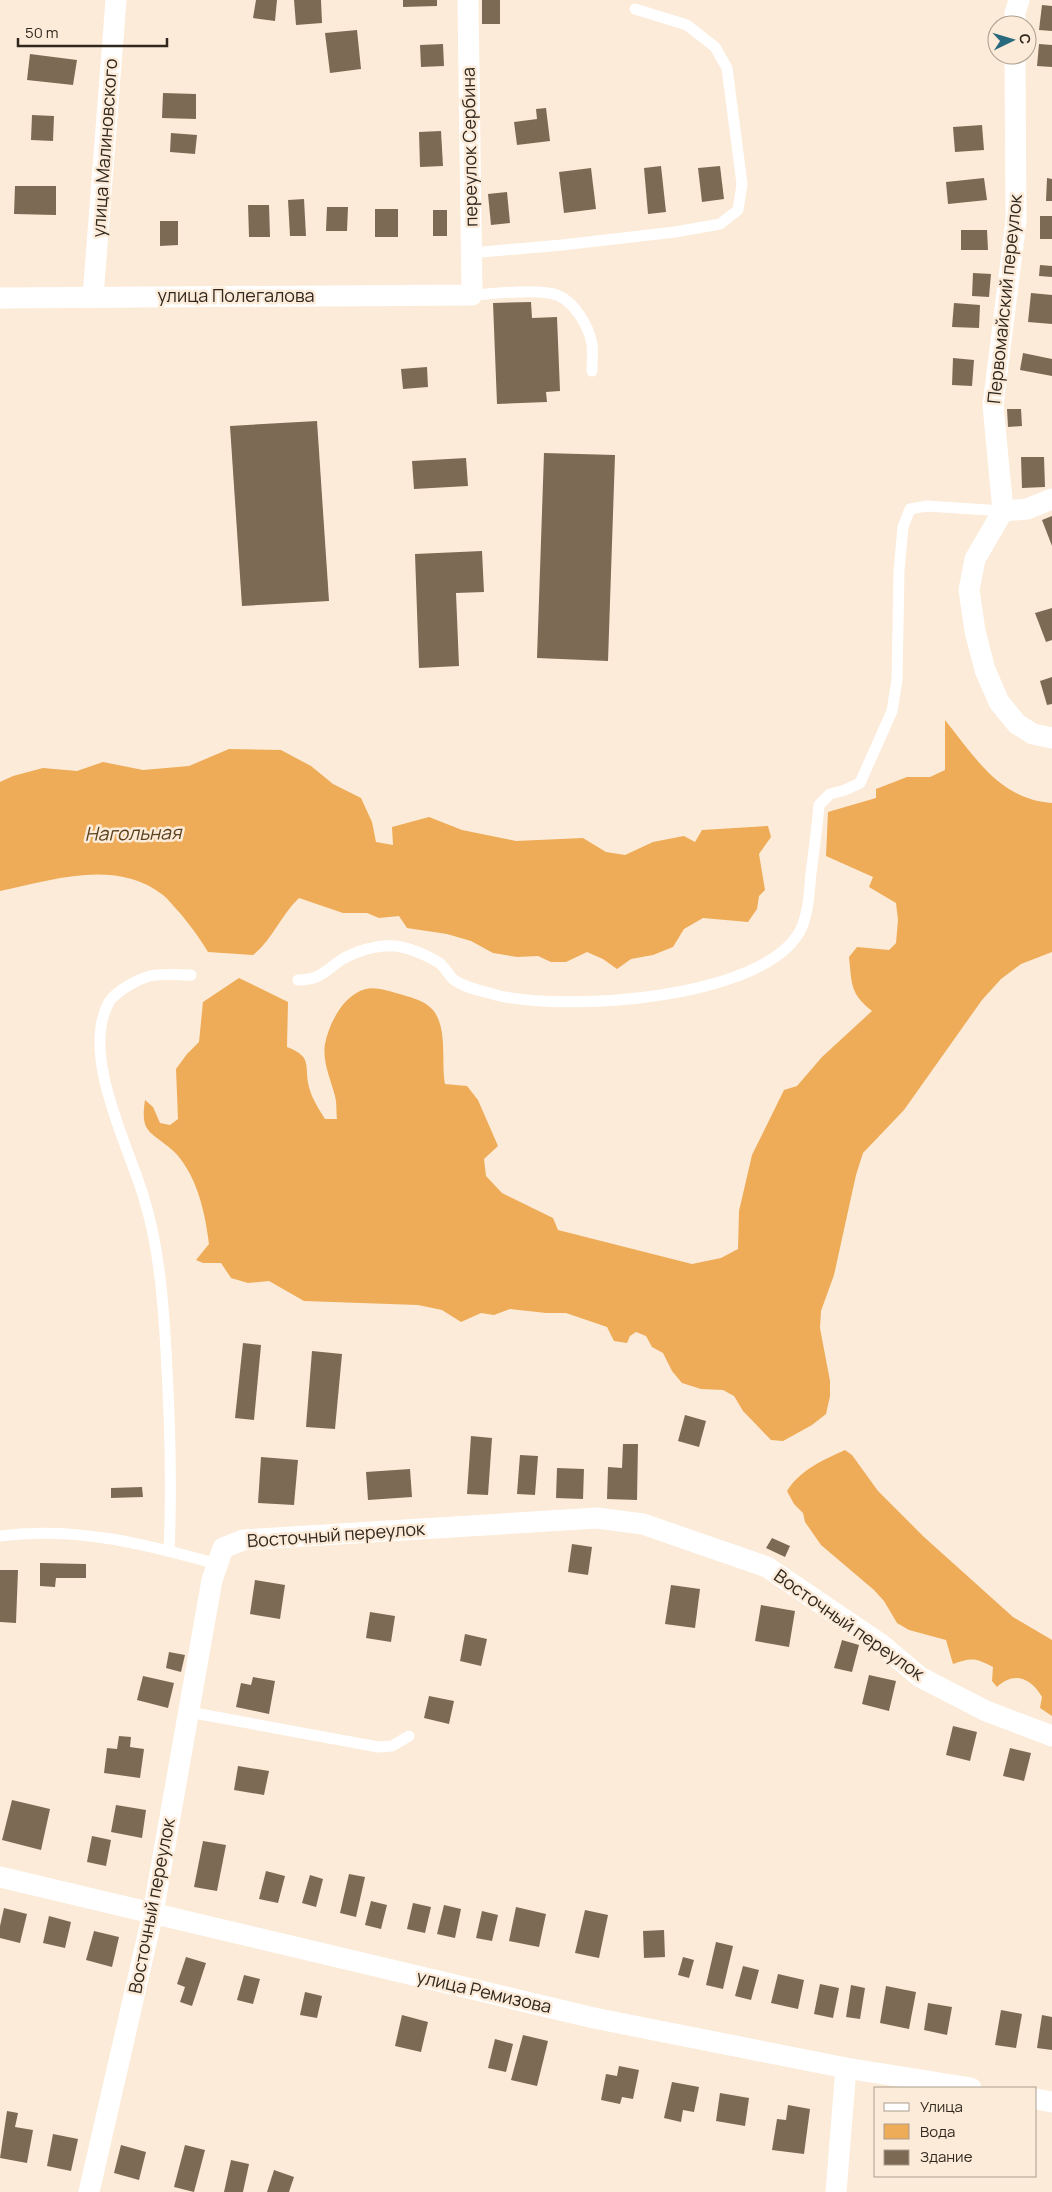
<svg xmlns="http://www.w3.org/2000/svg" width="1052" height="2192" viewBox="0 0 1052 2192" font-family="Manrope,sans-serif">
  <rect width="100%" height="100%" fill="#fcebd8"/>
  <!-- water -->
  <g fill="#eeac58">
    <path d="M 945,720 C 974,756 1000,800 1052,803 L 1052,952 L 1021,964 L 1001,979 L 982,1000 L 904,1110 L 863,1153 L 856,1175 L 834,1275 L 821,1311 L 820,1328 L 830,1381 L 830,1396 L 826,1414 L 812,1425 L 783,1441 L 771,1440 L 743,1411 L 734,1396 L 723,1390 L 701,1389 L 682,1383 L 672,1371 L 663,1353 L 652,1347 L 646,1336 L 636,1332 L 630,1336 L 627,1343 L 614,1341 L 607,1327 L 566,1313 L 546,1313 L 510,1309 L 494,1315 L 481,1313 L 461,1322 L 442,1310 L 418,1305 L 304,1301 L 269,1281 L 248,1283 L 231,1278 L 221,1263 L 203,1263 L 196,1260 L 209,1244 C 206,1220 201,1195 190,1174 C 185,1165 179,1155 171,1149 C 150,1131 140,1133 145,1100 L 153,1107 L 160,1123 L 170,1125 L 178,1119 L 176,1069 L 187,1054 L 199,1042 L 203,1002 L 239,978 L 288,1002 L 287,1047 C 313,1057 304,1065 309,1087 C 312,1099 319,1109 325,1119 L 337,1119 C 336,1111 337,1103 335,1096 C 331,1080 322,1061 325,1044 C 329,1023 344,994 366,989 C 376,986 392,992 403,995 C 413,998 425,1001 433,1010 C 448,1029 441,1061 445,1084 L 467,1086 L 478,1100 L 498,1146 L 484,1159 L 486,1176 L 502,1193 L 553,1218 L 558,1230 L 692,1264 L 721,1258 L 738,1249 L 739,1211 L 752,1155 L 784,1090 L 797,1086 L 822,1057 L 872,1011 C 850,993 852,985 849,957 L 857,947 L 889,950 L 896,943 L 898,920 L 896,903 L 869,887 L 873,877 L 826,856 L 828,812 L 876,798 L 876,789 L 907,777 L 930,777 L 945,770 Z"/>
    <path d="M 229,749 L 281,750 L 311,766 L 333,784 L 361,798 L 372,822 L 376,842 L 393,845 L 392,827 L 429,817 L 462,830 L 516,841 L 583,838 L 606,852 L 625,855 L 653,842 L 684,836 L 695,842 L 702,830 L 768,826 L 771,837 L 759,854 L 765,890 L 759,896 L 757,909 L 748,922 L 703,918 L 684,929 L 673,947 L 653,955 L 631,959 L 617,969 L 603,959 L 587,952 L 566,962 L 551,962 L 538,956 L 517,957 L 493,953 L 471,941 L 447,934 L 407,928 L 399,916 L 379,918 L 367,913 L 343,913 L 299,898 C 281,915 272,940 253,955 L 208,952 C 199,937 190,925 179,912 C 174,907 169,900 163,895 C 116,858 52,880 0,891 L 0,782 L 13,776 L 43,768 L 77,771 L 103,762 L 143,770 L 189,766 Z"/>
    <path d="M 845,1450 L 852,1455 L 878,1491 L 924,1537 L 1013,1617 L 1052,1640 L 1052,1716 L 1040,1708 L 1042,1697 C 1031,1678 1014,1671 997,1687 L 992,1681 L 993,1667 C 976,1658 972,1657 953,1664 L 946,1640 L 909,1630 L 897,1623 L 884,1601 L 874,1590 L 821,1545 L 805,1522 L 803,1513 L 794,1504 L 787,1491 C 800,1470 823,1460 845,1450 Z"/>
  </g>
  <!-- building -->
  <g fill="#7d6a55">
    <polygon points="256,0 277,0 275,21 253,18"/>
    <polygon points="294,0 321,0 322,23 296,25"/>
    <polygon points="403,0 437,0 437,6 403,7"/>
    <rect x="482" y="0" width="18" height="24"/>
    <polygon points="1042,5 1052,6 1052,31 1039,30"/>
    <polygon points="357,30 361,69 330,73 325,33"/>
    <polygon points="443,44 444,66 421,67 420,45"/>
    <polygon points="1039,44 1052,45 1052,67 1037,66"/>
    <polygon points="30,54 77,60 73,85 27,80"/>
    <polygon points="163,93 196,94 196,119 162,118"/>
    <polygon points="546,108 550,141 517,145 514,122 537,119 536,109"/>
    <polygon points="32,115 54,116 53,141 31,140"/>
    <polygon points="982,125 984,150 955,152 953,127"/>
    <polygon points="441,131 443,166 420,167 419,132"/>
    <polygon points="171,133 197,135 195,154 170,152"/>
    <polygon points="661,166 666,212 648,214 644,168"/>
    <polygon points="720,166 724,199 702,202 698,168"/>
    <polygon points="591,168 596,209 564,213 559,172"/>
    <polygon points="984,178 987,200 948,204 946,182"/>
    <polygon points="1047,178 1052,179 1052,201 1046,201"/>
    <polygon points="15,186 56,186 56,215 14,214"/>
    <polygon points="507,192 510,223 491,225 488,194"/>
    <polygon points="304,199 306,236 290,236 288,200"/>
    <polygon points="248,205 269,205 270,237 249,237"/>
    <polygon points="327,207 348,207 347,231 326,231"/>
    <rect x="375" y="209" width="23" height="28"/>
    <rect x="433" y="210" width="14" height="26"/>
    <rect x="1040" y="216" width="12" height="23"/>
    <polygon points="160,221 178,221 178,245 160,246"/>
    <polygon points="961,230 987,230 988,250 961,250"/>
    <polygon points="1040,265 1052,266 1052,277 1039,276"/>
    <polygon points="973,273 991,274 989,297 972,296"/>
    <polygon points="1031,293 1052,295 1052,324 1028,322"/>
    <polygon points="531,302 532,318 557,317 560,391 546,392 547,402 497,404 493,303"/>
    <polygon points="954,303 980,305 979,328 952,327"/>
    <polygon points="1023,353 1052,359 1052,376 1020,370"/>
    <polygon points="953,358 974,360 972,386 952,385"/>
    <polygon points="427,367 428,387 403,389 401,369"/>
    <polygon points="1007,409 1021,409 1022,426 1008,427"/>
    <polygon points="317,421 329,601 242,606 230,426"/>
    <polygon points="544,453 615,455 608,661 537,658"/>
    <polygon points="1021,457 1044,457 1045,487 1022,488"/>
    <polygon points="466,458 468,486 414,489 412,461"/>
    <polygon points="1052,516 1052,546 1042,520"/>
    <polygon points="482,551 484,592 456,593 459,666 419,668 415,554"/>
    <polygon points="1052,608 1052,640 1046,642 1035,613"/>
    <polygon points="1052,677 1052,704 1047,705 1040,681"/>
    <polygon points="243,1343 261,1345 254,1420 235,1418"/>
    <polygon points="312,1351 342,1354 335,1429 306,1427"/>
    <polygon points="685,1415 706,1421 699,1447 678,1441"/>
    <polygon points="471,1436 492,1438 488,1495 467,1494"/>
    <polygon points="623,1444 638,1444 637,1500 607,1499 608,1467 622,1468"/>
    <polygon points="520,1455 538,1456 535,1495 517,1494"/>
    <polygon points="261,1457 298,1460 294,1505 258,1503"/>
    <polygon points="557,1468 584,1469 583,1499 556,1498"/>
    <polygon points="410,1469 412,1497 368,1500 366,1472"/>
    <polygon points="142,1487 143,1497 111,1498 111,1488"/>
    <polygon points="772,1538 790,1546 785,1557 766,1548"/>
    <polygon points="572,1544 592,1547 588,1575 568,1572"/>
    <polygon points="40,1563 86,1564 86,1578 56,1578 55,1587 40,1586"/>
    <polygon points="0,1570 18,1570 16,1623 0,1622"/>
    <polygon points="255,1580 285,1585 280,1619 250,1614"/>
    <polygon points="671,1585 700,1589 695,1628 665,1624"/>
    <polygon points="761,1605 795,1611 789,1647 755,1641"/>
    <polygon points="370,1612 395,1616 391,1642 366,1638"/>
    <polygon points="465,1634 487,1639 481,1666 460,1661"/>
    <polygon points="842,1640 859,1645 852,1672 834,1668"/>
    <polygon points="169,1652 185,1655 181,1672 166,1668"/>
    <polygon points="869,1675 896,1681 889,1711 862,1704"/>
    <polygon points="143,1676 174,1683 168,1708 137,1700"/>
    <polygon points="253,1677 275,1681 269,1714 236,1707 241,1683 251,1685"/>
    <polygon points="429,1696 454,1701 449,1724 424,1718"/>
    <polygon points="953,1726 977,1732 970,1761 946,1755"/>
    <polygon points="119,1736 131,1737 130,1747 144,1749 140,1778 104,1773 107,1748 117,1749"/>
    <polygon points="1010,1748 1031,1753 1024,1781 1003,1776"/>
    <polygon points="238,1766 269,1771 264,1795 234,1790"/>
    <polygon points="12,1800 50,1809 41,1850 2,1840"/>
    <polygon points="116,1805 146,1810 142,1838 111,1832"/>
    <polygon points="92,1836 111,1840 106,1866 87,1862"/>
    <polygon points="203,1841 226,1845 217,1891 194,1887"/>
    <polygon points="266,1871 285,1876 278,1903 259,1899"/>
    <polygon points="349,1874 365,1877 356,1917 340,1913"/>
    <polygon points="310,1875 323,1879 316,1907 302,1903"/>
    <polygon points="371,1901 387,1905 381,1929 365,1925"/>
    <polygon points="413,1903 431,1907 425,1933 407,1929"/>
    <polygon points="444,1905 461,1909 455,1938 437,1934"/>
    <polygon points="516,1907 546,1914 539,1947 509,1941"/>
    <polygon points="4,1908 27,1914 20,1943 0,1938 0,1926"/>
    <polygon points="585,1910 608,1915 599,1958 575,1953"/>
    <polygon points="482,1911 498,1915 492,1941 476,1938"/>
    <polygon points="49,1916 71,1922 65,1948 43,1943"/>
    <polygon points="664,1930 665,1957 644,1958 643,1931"/>
    <polygon points="94,1931 119,1937 112,1967 86,1960"/>
    <polygon points="716,1942 733,1946 723,1989 706,1985"/>
    <polygon points="186,1957 206,1963 192,2006 180,2002 185,1987 177,1984"/>
    <polygon points="683,1957 694,1960 689,1978 678,1975"/>
    <polygon points="743,1966 759,1970 751,2000 735,1996"/>
    <polygon points="778,1974 804,1980 798,2009 771,2003"/>
    <polygon points="244,1975 260,1979 253,2004 237,2000"/>
    <polygon points="820,1984 839,1988 833,2018 814,2014"/>
    <polygon points="851,1985 865,1988 860,2019 846,2017"/>
    <polygon points="886,1986 916,1992 909,2029 880,2023"/>
    <polygon points="305,1992 322,1996 317,2018 300,2015"/>
    <polygon points="928,2003 952,2007 947,2035 924,2030"/>
    <polygon points="1001,2010 1022,2014 1016,2048 995,2045"/>
    <polygon points="402,2015 428,2022 421,2052 395,2046"/>
    <polygon points="1042,2015 1052,2017 1052,2050 1037,2048"/>
    <polygon points="523,2035 548,2041 537,2086 511,2080"/>
    <polygon points="495,2039 513,2044 506,2072 488,2068"/>
    <polygon points="619,2066 639,2070 633,2099 622,2097 620,2104 601,2100 606,2074 617,2076"/>
    <polygon points="672,2082 699,2087 694,2112 683,2110 681,2122 664,2118"/>
    <polygon points="720,2093 749,2098 745,2126 716,2121"/>
    <polygon points="788,2105 810,2109 804,2154 772,2150 777,2119 786,2120"/>
    <polygon points="7,2111 18,2113 15,2127 33,2130 27,2163 0,2158"/>
    <polygon points="53,2134 78,2139 71,2171 47,2166"/>
    <polygon points="121,2145 146,2152 139,2180 114,2173"/>
    <polygon points="185,2145 205,2150 194,2192 174,2187"/>
    <polygon points="231,2160 249,2164 243,2192 224,2192"/>
    <polygon points="274,2170 294,2177 289,2192 267,2192"/>
  </g>
  <g fill="none" stroke-linecap="round" stroke-linejoin="round">
    <!-- lane -->
    <g stroke="#fff" stroke-width="11">
      <polyline points="471,253 562,245 675,232 720,224 738,210 742,184 727,68 715,47 687,25 635,9"/>
      <path d="M 472,295 C 494,294 538,288 557,295 C 575,302 589,327 592,344 C 593,353 592,363 592,371"/>
      <path d="M 298,980 C 320,980 325,971 341,960 C 356,951 378,944 396,946 C 409,948 426,955 438,962 C 445,967 448,974 453,979 C 464,988 483,991 496,995 C 564,1012 766,1000 801,929 C 809,911 809,892 811,873 C 814,851 817,828 819,805 L 830,794 L 845,790 L 860,783 L 892,711 L 897,680 L 899,571 L 903,527 L 910,509 L 927,506 L 1003,511"/>
      <path d="M 0,1536 C 74,1526 146,1544 217,1564"/>
      <path d="M 169,1551 C 172,1484 170,1418 166,1351 C 163,1299 159,1245 143,1195 C 128,1145 80,1054 109,1002 C 116,991 138,979 150,976 C 163,973 178,975 191,975"/>
      <polyline points="189,1712 378,1747 392,1746 409,1736"/>
    </g>
    <!-- street -->
    <g stroke="#fff" stroke-width="21">
      <polyline points="1015,25 1015,13 1019,0"/>
      <polyline points="1015,55 1016,221 993,405 1003,511 975,559 969,590 975,631 985,670 999,702 1017,724 1033,734 1052,738"/>
      <polyline points="93,297 116,0"/>
      <polyline points="0,298 472,295 468,0"/>
      <polyline points="1003,511 1027,509 1052,499"/>
      <polyline points="0,1877 594,2018 846,2068 971,2088"/>
      <polyline points="1036,2099 1052,2102"/>
      <polyline points="89,2192 153,1913 212,1580 223,1548 243,1540 597,1518 643,1524 767,1567 882,1645 920,1677 986,1711 1052,1736"/>
      <polyline points="836,2192 846,2068"/>
    </g>
  </g>
  <g text-anchor="middle" stroke-width="5" stroke-linejoin="round" paint-order="stroke">
    <!-- street labels -->
    <g font-size="18" fill="#30281f" stroke="#fcebd8">
      <text transform="translate(470 147) rotate(-91)" y="6">переулок Сербина</text>
      <text transform="translate(105 148) rotate(-86)" y="6">улица Малиновского</text>
      <text x="236" y="302">улица Полегалова</text>
      <text transform="translate(1005 299) rotate(-84)" y="6">Первомайский переулок</text>
      <text transform="translate(336 1535) rotate(-4)" y="6">Восточный переулок</text>
      <text transform="translate(849 1625) rotate(35)" y="6">Восточный переулок</text>
      <text transform="translate(152 1906) rotate(-79)" y="6">Восточный переулок</text>
      <text transform="translate(484 1992) rotate(13)" y="6">улица Ремизова</text>
    </g>
    <!-- water labels -->
    <g font-size="19" font-style="italic" fill="#5c411e" stroke="#fcebd8">
      <text transform="translate(133 833) rotate(-1)" y="7">Нагольная</text>
    </g>
  </g>
  <!-- legend -->
  <rect x="874" y="2087" width="162" height="90" fill="#fcebd8" stroke="#aa9d8e"/>
  <rect x="884" y="2103" width="25" height="8" fill="#ffffff" stroke="#aa9d8e"/>
  <text x="920" y="2112" font-size="15" fill="#30281f">Улица</text>
  <rect x="884" y="2124" width="25" height="15" fill="#eeac58" stroke="#aa9d8e"/>
  <text x="920" y="2137" font-size="15" fill="#30281f">Вода</text>
  <rect x="884" y="2150" width="25" height="15" fill="#7d6a55" stroke="#aa9d8e"/>
  <text x="920" y="2162" font-size="15" fill="#30281f">Здание</text>
  <!-- north arrow -->
  <g transform="translate(1012 40) rotate(85)"><circle r="24" fill="#fcebd8" stroke="#aa9d8e"/>
  <path d="M0-4L9 19L0 12L-9 19Z" fill="#296a7e"/>
  <text y="-8" font-size="14" font-weight="bold" text-anchor="middle" fill="#30281f">С</text>
  </g>
  <!-- scale -->
  <path d="M18 38v8h149v-8" fill="none" stroke="#30281f" stroke-width="2.5"/>
  <text x="25" y="38" font-size="15" fill="#30281f" stroke="#fcebd8" stroke-width="4" paint-order="stroke">50 m</text>
</svg>
